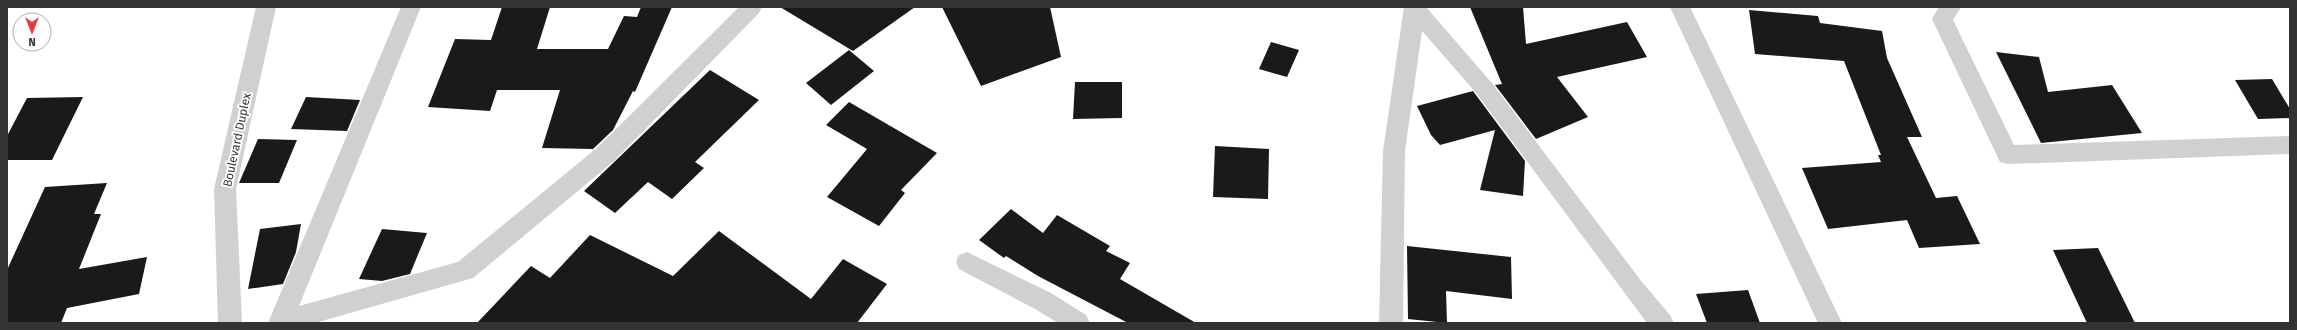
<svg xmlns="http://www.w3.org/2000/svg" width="2297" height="330" viewBox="0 0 2297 330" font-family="'Fira Sans',sans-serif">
  <rect width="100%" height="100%" fill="#fff"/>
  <!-- building -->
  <g fill="#1a1a1a">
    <polygon points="502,7 550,7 537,49 608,49 624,16 637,17 641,7 672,7 635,92 633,91 613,130 593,149 542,148 560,90 497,90 490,111 428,107 455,39 491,40"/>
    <polygon points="780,7 915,7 853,51"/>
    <polygon points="942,7 1050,7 1061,57 981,86"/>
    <polygon points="1470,7 1523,7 1526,44 1627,22 1647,57 1557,77 1588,117 1536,139 1495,85 1502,84"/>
    <polygon points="1749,10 1818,16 1820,23 1882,31 1887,58 1922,137 1907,137 1936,198 1957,196 1980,244 1919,248 1907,220 1828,229 1802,168 1881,162 1878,155 1881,155 1844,61 1755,54"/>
    <polygon points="1271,42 1299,50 1287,77 1259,69"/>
    <polygon points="849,50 874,71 831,105 806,83"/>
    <polygon points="1996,52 2039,57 2048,92 2112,85 2142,133 2041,143"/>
    <polygon points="710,70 759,100 695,162 704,168 672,199 648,182 615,213 584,191"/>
    <polygon points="2272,79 2290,109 2290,118 2258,119 2235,80"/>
    <polygon points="1075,82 1122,82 1122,118 1073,119"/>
    <polygon points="1473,91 1525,161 1523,196 1480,190 1495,130 1440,145 1431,135 1417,106"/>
    <polygon points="83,97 52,160 7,160 7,136 27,98"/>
    <polygon points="306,97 360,100 347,131 291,129"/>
    <polygon points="849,102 937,153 901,190 905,193 879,226 827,197 867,149 826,125"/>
    <polygon points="258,139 297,140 279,183 239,183"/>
    <polygon points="1215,146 1269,149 1268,199 1213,197"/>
    <polygon points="107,183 94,214 101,214 79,269 147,257 139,294 67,308 61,323 7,323 7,270 45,187"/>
    <polygon points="1011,209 1043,233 1057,215 1110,246 1106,251 1130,263 1120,279 1196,323 1128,323 1038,276 1006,256 1004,258 979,240"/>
    <polygon points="301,224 296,252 283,284 248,289 260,229"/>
    <polygon points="382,229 427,233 410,274 382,281 359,279"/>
    <polygon points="719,231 811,299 843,259 887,284 857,323 477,323 531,266 550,278 590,235 673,276"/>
    <polygon points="1407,246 1511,257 1512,299 1446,291 1447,323 1408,319"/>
    <polygon points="2098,248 2135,323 2087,323 2053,250"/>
    <polygon points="1748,290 1760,323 1707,323 1696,294"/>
  </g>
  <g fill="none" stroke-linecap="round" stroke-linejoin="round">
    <!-- minor -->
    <g fill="#d0d0d0" fill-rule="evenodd">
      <polygon points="256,7 276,7 236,189 242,323 218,323 214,189"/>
      <polygon points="401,7 421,7 299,306 458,262 598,147 739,7 762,7 759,13 614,161 473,278 315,323 268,323"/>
      <polygon points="1404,7 1426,7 1491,82 1642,282 1670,315 1674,323 1647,323 1477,94 1422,31 1405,151 1403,323 1379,323 1383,151"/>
      <polygon points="1670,7 1690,7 1842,323 1818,323"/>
      <polygon points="1939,7 1961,7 1953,20 2014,145 2290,136 2290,154 2008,164 2000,162 1932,19"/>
      <polygon points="967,252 1051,293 1086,315 1090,323 1058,323 1035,309 959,269 956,262 959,255"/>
    </g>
  </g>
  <g text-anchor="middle" stroke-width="4" stroke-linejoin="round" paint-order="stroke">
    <!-- street labels -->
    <g font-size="12" fill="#333" stroke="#fff">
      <text transform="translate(237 140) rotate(-78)" y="4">Boulevard Duplex</text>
    </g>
  </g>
  <!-- border -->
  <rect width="2297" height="330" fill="none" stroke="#333333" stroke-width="16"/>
  <!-- north arrow -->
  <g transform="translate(32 32) rotate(180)"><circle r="19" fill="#ffffff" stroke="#adadad"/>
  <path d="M0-3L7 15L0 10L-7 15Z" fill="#e63946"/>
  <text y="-6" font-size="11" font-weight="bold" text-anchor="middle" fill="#333333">N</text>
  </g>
</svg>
